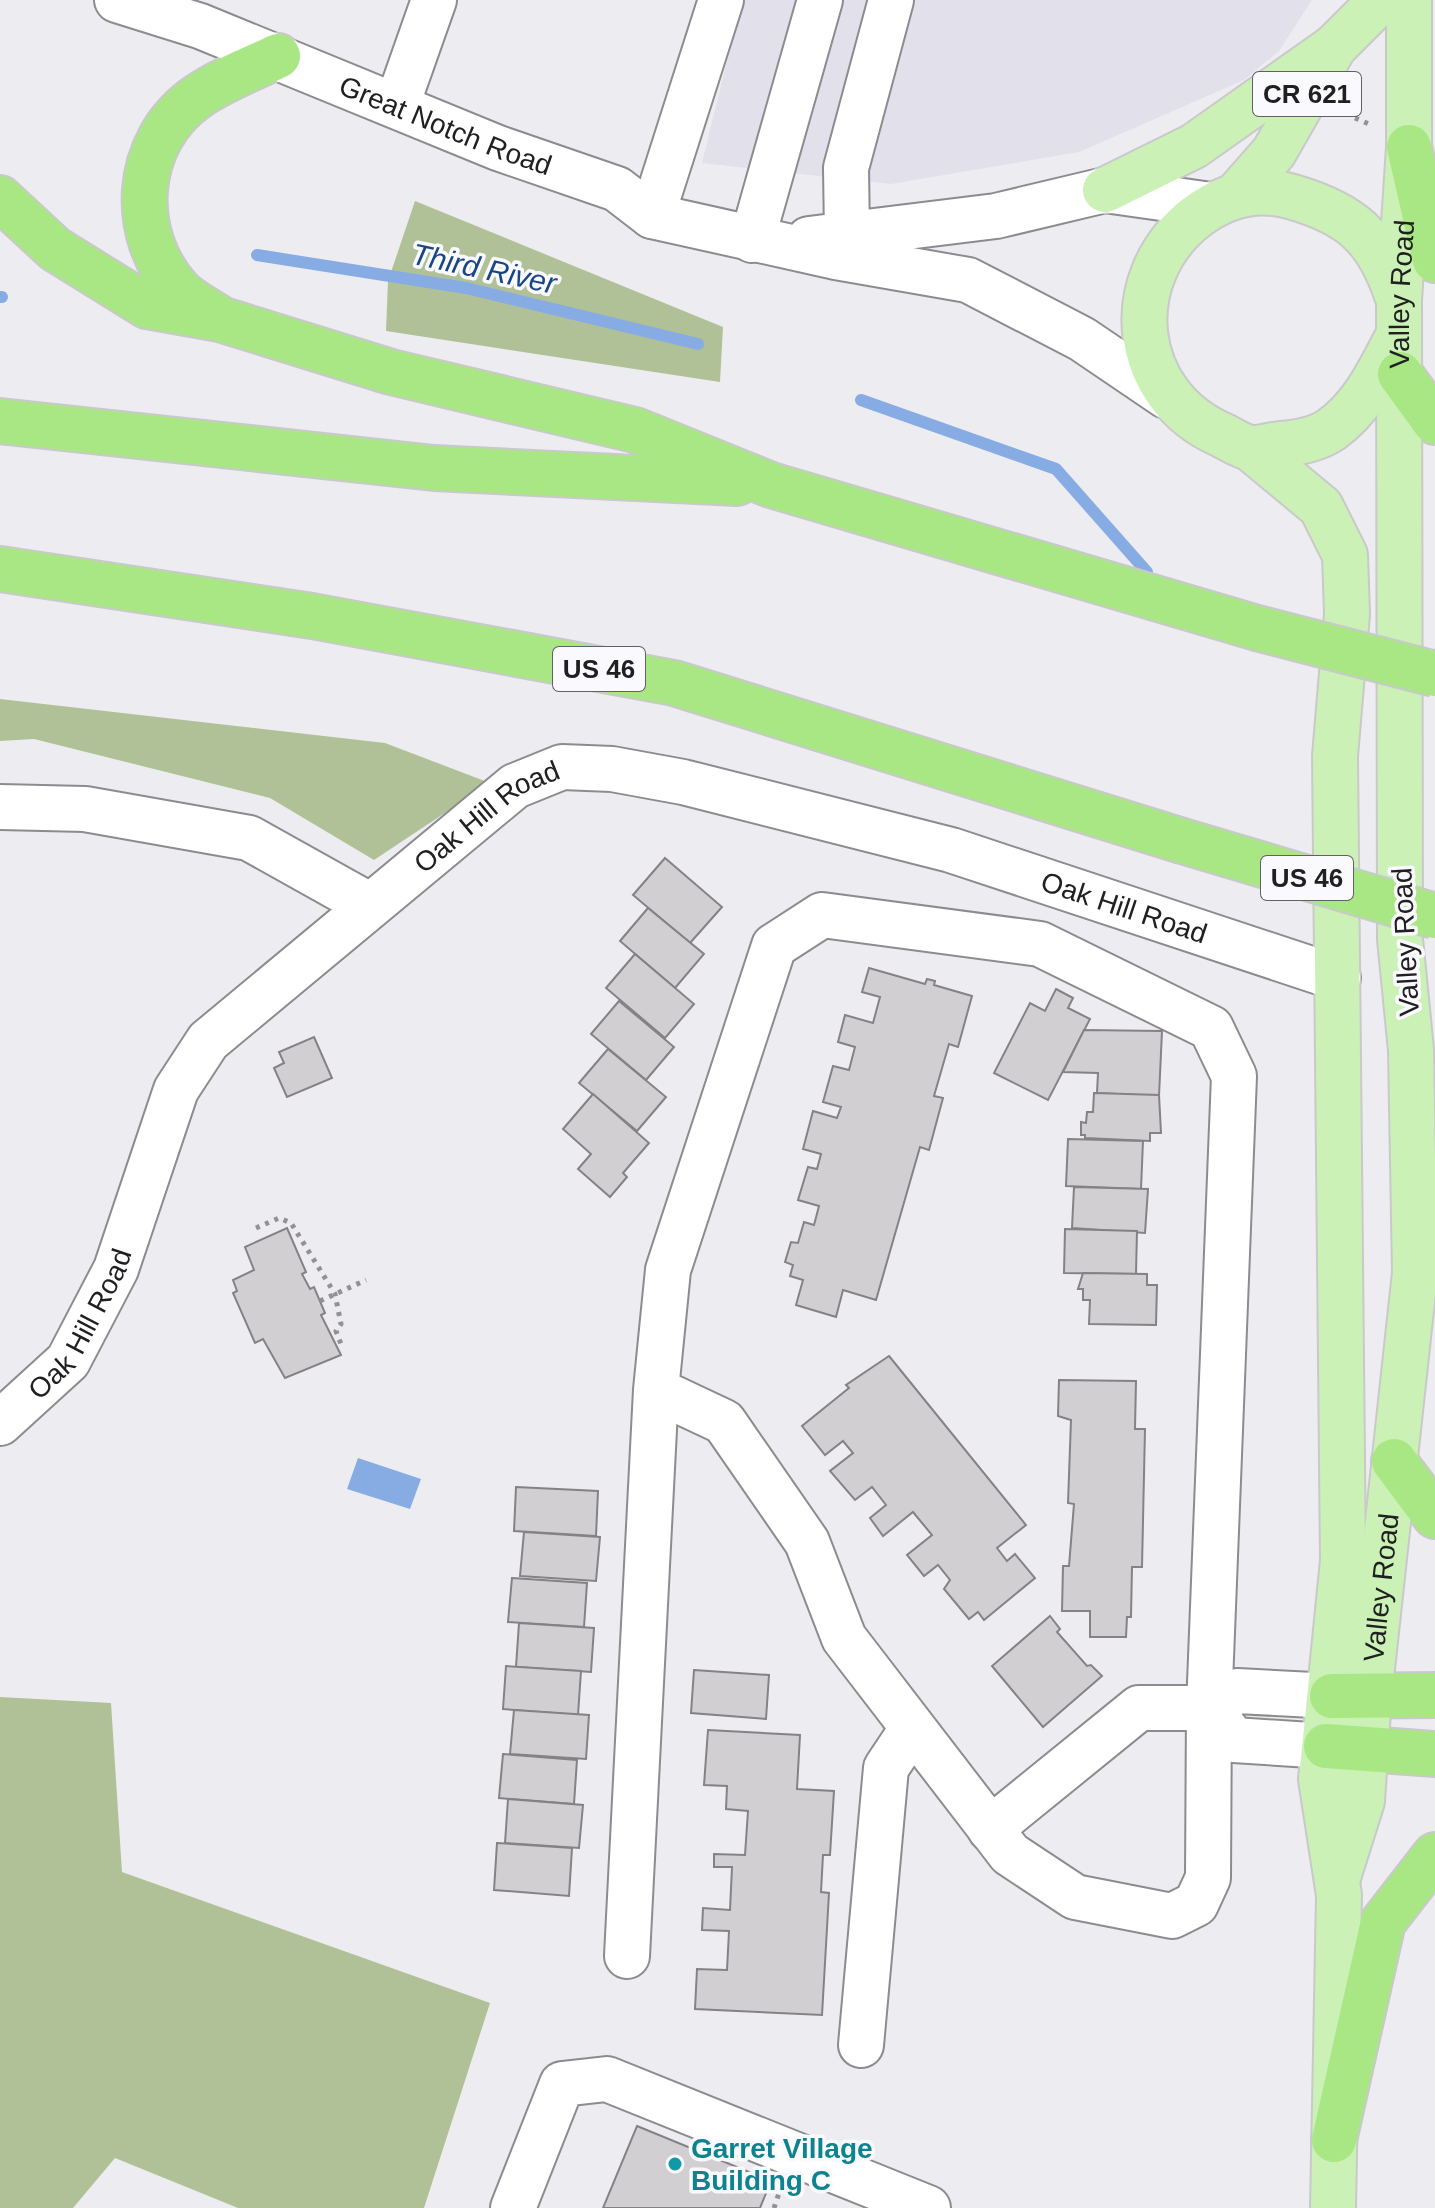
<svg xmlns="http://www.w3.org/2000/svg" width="1435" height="2208" viewBox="0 0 1435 2208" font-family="Arial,sans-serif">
  <rect width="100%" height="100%" fill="#ededf1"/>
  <!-- built -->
  <polygon fill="#e1e0eb" points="742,0 1312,0 1279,51 1244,80 1079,152 891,184 702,163"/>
  <!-- green -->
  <g fill="#b1c197">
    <polygon points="415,201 723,327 720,382 386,331 388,281"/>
    <polygon points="0,699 385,743 490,783 374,860 270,798 34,739 0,741"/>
    <polygon points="0,1697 111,1703 122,1872 490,2003 424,2208 238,2208 115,2158 73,2208 0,2208"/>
  </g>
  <!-- water -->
  <polygon fill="#87ace3" points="358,1458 421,1479 410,1509 347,1489"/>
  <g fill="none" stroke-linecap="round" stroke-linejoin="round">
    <!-- stream -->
    <g stroke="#87ace3" stroke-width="12">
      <polyline points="257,255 466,288 698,344"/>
      <polyline points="0,297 2,297"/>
      <polyline points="861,400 1056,469 1147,572"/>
    </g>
  </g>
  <!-- building -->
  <g fill="#d2cfd2" stroke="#858285" stroke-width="2">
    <polygon points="665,858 722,907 690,943 633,895"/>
    <polygon points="648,908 704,954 675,988 620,941"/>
    <polygon points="635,954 694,1004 665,1038 606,988"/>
    <polygon points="869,968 925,984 927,979 935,981 934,985 972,996 958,1047 949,1044 934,1096 943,1098 929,1150 920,1147 876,1300 843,1290 836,1317 796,1305 803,1280 790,1276 793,1265 785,1262 791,1242 798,1243 804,1222 814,1225 819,1206 798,1200 808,1167 817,1169 821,1154 803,1149 813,1111 837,1118 841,1107 823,1102 833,1066 849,1070 855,1047 838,1042 845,1015 873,1023 880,997 862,992"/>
    <polygon points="1056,989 1073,998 1068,1008 1090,1019 1048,1100 994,1073 1030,1003 1045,1011"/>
    <polygon points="619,1001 674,1047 646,1080 591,1034"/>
    <polygon points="1084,1030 1162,1031 1159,1096 1097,1093 1098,1073 1063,1072"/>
    <polygon points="314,1037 332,1078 287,1097 274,1068 284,1063 279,1052"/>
    <polygon points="608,1049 666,1097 637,1131 579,1083"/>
    <polygon points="1094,1093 1159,1095 1161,1133 1150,1133 1150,1141 1085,1138 1085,1135 1081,1135 1081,1122 1086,1123 1087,1112 1093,1112"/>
    <polygon points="593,1094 649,1143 623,1173 627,1177 610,1197 578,1169 591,1154 563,1129"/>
    <polygon points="1068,1139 1143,1141 1141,1189 1066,1186"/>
    <polygon points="1074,1187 1148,1189 1145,1233 1072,1228"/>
    <polygon points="287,1228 306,1272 302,1274 310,1289 314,1287 325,1313 321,1315 341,1355 285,1378 263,1339 255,1343 233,1293 237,1291 233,1280 254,1270 245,1247"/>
    <polygon points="1065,1229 1137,1231 1136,1274 1064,1273"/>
    <polygon points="1083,1273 1147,1274 1147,1285 1157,1285 1156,1325 1089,1324 1090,1300 1083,1300 1083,1289 1078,1289"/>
    <polygon points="889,1356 1026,1525 997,1548 1007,1561 1015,1554 1035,1578 984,1620 978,1612 969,1619 944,1589 950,1580 938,1565 924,1576 907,1555 932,1535 913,1512 883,1536 870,1518 886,1505 872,1487 855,1500 830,1471 853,1453 843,1441 825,1455 802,1426 849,1388 846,1385"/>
    <polygon points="1059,1380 1136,1381 1135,1429 1145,1429 1142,1567 1132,1567 1131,1617 1127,1617 1126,1637 1090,1637 1090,1611 1062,1611 1063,1566 1069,1566 1074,1504 1068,1503 1071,1420 1058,1416"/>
    <polygon points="516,1487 598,1491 596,1536 514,1531"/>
    <polygon points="524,1532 600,1537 596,1581 520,1576"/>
    <polygon points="512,1578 587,1583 584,1627 508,1622"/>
    <polygon points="1050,1616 1060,1629 1057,1632 1087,1666 1091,1665 1102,1676 1043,1727 992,1666"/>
    <polygon points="519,1623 594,1628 591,1672 516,1667"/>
    <polygon points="506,1666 581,1671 578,1715 503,1709"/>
    <polygon points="694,1670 769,1675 766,1719 691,1713"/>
    <polygon points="514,1710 589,1715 586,1759 510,1754"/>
    <polygon points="708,1730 800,1735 797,1789 834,1791 830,1855 823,1855 821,1892 829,1893 822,2015 695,2009 697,1969 727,1970 729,1931 702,1930 703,1908 730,1910 732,1867 714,1867 714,1854 745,1855 748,1811 726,1809 727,1786 704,1785"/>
    <polygon points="503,1754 577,1760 574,1804 499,1798"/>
    <polygon points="508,1799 583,1805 579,1848 505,1843"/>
    <polygon points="497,1843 572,1848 569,1896 494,1890"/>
    <polygon points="637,2126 771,2181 760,2208 603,2208"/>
  </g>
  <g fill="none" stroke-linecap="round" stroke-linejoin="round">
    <!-- minor casing -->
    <g stroke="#8c8b8f" stroke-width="48">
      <g id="minor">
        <path id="s1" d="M 117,0 L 200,26 L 498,148 L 617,189 L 652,216 L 836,257 L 968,280 L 1082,339 L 1166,396"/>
        <polyline points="397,105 434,0"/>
        <polyline points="652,216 721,0"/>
        <polyline points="847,234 846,168 891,0"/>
        <polyline points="809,239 996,216 1105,190 1211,205"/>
        <polyline points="752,240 820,0"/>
        <polyline points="0,807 85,809 249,838 369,905"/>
        <path id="s2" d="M 0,1423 L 68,1361 L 116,1269 L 176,1090 L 208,1041 L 515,786 L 562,767 L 612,769 L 683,782 L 951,850 L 1338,978"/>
        <polyline points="1209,1708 1234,1740 1326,1746"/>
        <polyline points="990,1829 1139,1708 1209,1708 1237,1691 1332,1696"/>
        <polyline points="627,1956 656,1390 668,1270 774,946 822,915 1040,944 1211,1028 1234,1076 1209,1708 1208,1878 1196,1904 1172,1916 1075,1897 1010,1854 844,1638 807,1542 724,1422 656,1390"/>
        <polyline points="861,2045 886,1768 912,1729"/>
        <polyline points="513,2208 562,2084 607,2079 928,2208"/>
      </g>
    </g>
    <!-- major casing -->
    <g stroke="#c9c9ca" stroke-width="48">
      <g id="major">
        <polyline points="1105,190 1194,146 1334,47"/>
        <polyline points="1238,193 1274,152 1334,47 1381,0"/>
        <path d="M 1397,295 C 1377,236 1351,214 1293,197 C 1257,186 1225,195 1196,217 C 1118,278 1130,395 1222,435 C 1230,439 1241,446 1250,448 C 1258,449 1271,445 1280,444 C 1296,443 1318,439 1332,429 C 1364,406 1380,370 1398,336"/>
        <polyline points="1250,448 1321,507 1345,555 1347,614 1335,756 1343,1561 1321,1779 1339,1895 1333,2208"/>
        <path id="s3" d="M 1338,1877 L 1362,1801 L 1369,1696 L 1415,1273 L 1411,1050 L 1400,939 L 1399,300 L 1409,147 L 1409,0"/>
      </g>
    </g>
    <!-- highway casing -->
    <g stroke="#c9c9ca" stroke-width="48">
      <g id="highway">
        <polyline points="1409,147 1435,260"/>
        <polyline points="0,198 55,249 147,306 220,319 391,372 635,430 771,485 1257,628"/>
        <path d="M 215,315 C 203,308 189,300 180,291 C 128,235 133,142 197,97 C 221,80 251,69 278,56"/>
        <polyline points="1400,374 1435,422"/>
        <polyline points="0,421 434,468 737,483"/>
        <polyline points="0,569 312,616 674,683 1179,840"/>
        <polyline points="1394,1461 1435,1516"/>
        <polyline points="1332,1696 1435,1695"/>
        <polyline points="1326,1746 1435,1754"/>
        <polyline points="1334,2140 1383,1922 1435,1855"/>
      </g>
    </g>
    <!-- path -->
    <g stroke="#929294" stroke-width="5" stroke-dasharray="4 6" stroke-linecap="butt">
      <polyline points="1355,118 1369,124"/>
      <polyline points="256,1228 279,1218 291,1223 335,1294 341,1324 336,1331 341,1344"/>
      <polyline points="320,1301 366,1280"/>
      <polyline points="774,2208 779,2193"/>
    </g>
    <!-- minor -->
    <use href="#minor" stroke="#fff" stroke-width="44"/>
    <!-- major -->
    <use href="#major" stroke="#cbf1b6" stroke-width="44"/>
    <!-- highway -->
    <use href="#highway" stroke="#a9e785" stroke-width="44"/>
    <!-- highway-bridge casing -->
    <g stroke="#c9c9ca" stroke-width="48" stroke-linecap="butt">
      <g id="highway-bridge">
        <polyline points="1257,628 1435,674"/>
        <polyline points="1179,840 1435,916"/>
      </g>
    </g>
    <!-- highway-bridge -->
    <use href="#highway-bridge" stroke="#a9e785" stroke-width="44"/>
  </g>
  <!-- markers -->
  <circle fill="#0f9aa8" stroke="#fafafe" stroke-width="3" cx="675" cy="2164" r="8"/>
  <g text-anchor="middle" stroke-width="7" stroke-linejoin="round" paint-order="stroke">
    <!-- shield labels -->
    <g fill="#fafafe" stroke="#616163" stroke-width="2">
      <rect x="1253" y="72" width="108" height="44" rx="6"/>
      <rect x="553" y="647" width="92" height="44" rx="6"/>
      <rect x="1261" y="856" width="92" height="44" rx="6"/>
    </g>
    <g font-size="26" font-weight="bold" fill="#202021">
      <text x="1307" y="103">CR 621</text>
      <text x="599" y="678">US 46</text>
      <text x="1307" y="887">US 46</text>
    </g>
    <!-- street labels -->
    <g font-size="28" fill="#202021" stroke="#fafafe">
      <text dy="10" stroke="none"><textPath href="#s1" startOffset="352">Great Notch Road</textPath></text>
      <text dy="10" stroke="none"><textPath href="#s3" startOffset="1590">Valley Road</textPath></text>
      <text dy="10" stroke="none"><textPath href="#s2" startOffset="802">Oak Hill Road</textPath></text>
      <text dy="10" stroke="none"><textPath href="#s2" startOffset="1474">Oak Hill Road</textPath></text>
      <text transform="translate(1405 942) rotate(-93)" y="10">Valley Road</text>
      <text dy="10" stroke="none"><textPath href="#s2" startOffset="130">Oak Hill Road</textPath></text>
      <text dy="10" stroke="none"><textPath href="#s3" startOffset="294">Valley Road</textPath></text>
    </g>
    <!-- culture labels -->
    <g font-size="28" font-weight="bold" fill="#0d838f" stroke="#fafafe" text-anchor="start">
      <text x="691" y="2158">Garret Village<tspan x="691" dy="32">Building C</tspan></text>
    </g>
    <!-- water labels -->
    <g font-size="30" font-style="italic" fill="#174586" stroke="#fafafe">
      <text transform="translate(484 269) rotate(12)" y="10">Third River</text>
    </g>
  </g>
</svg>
